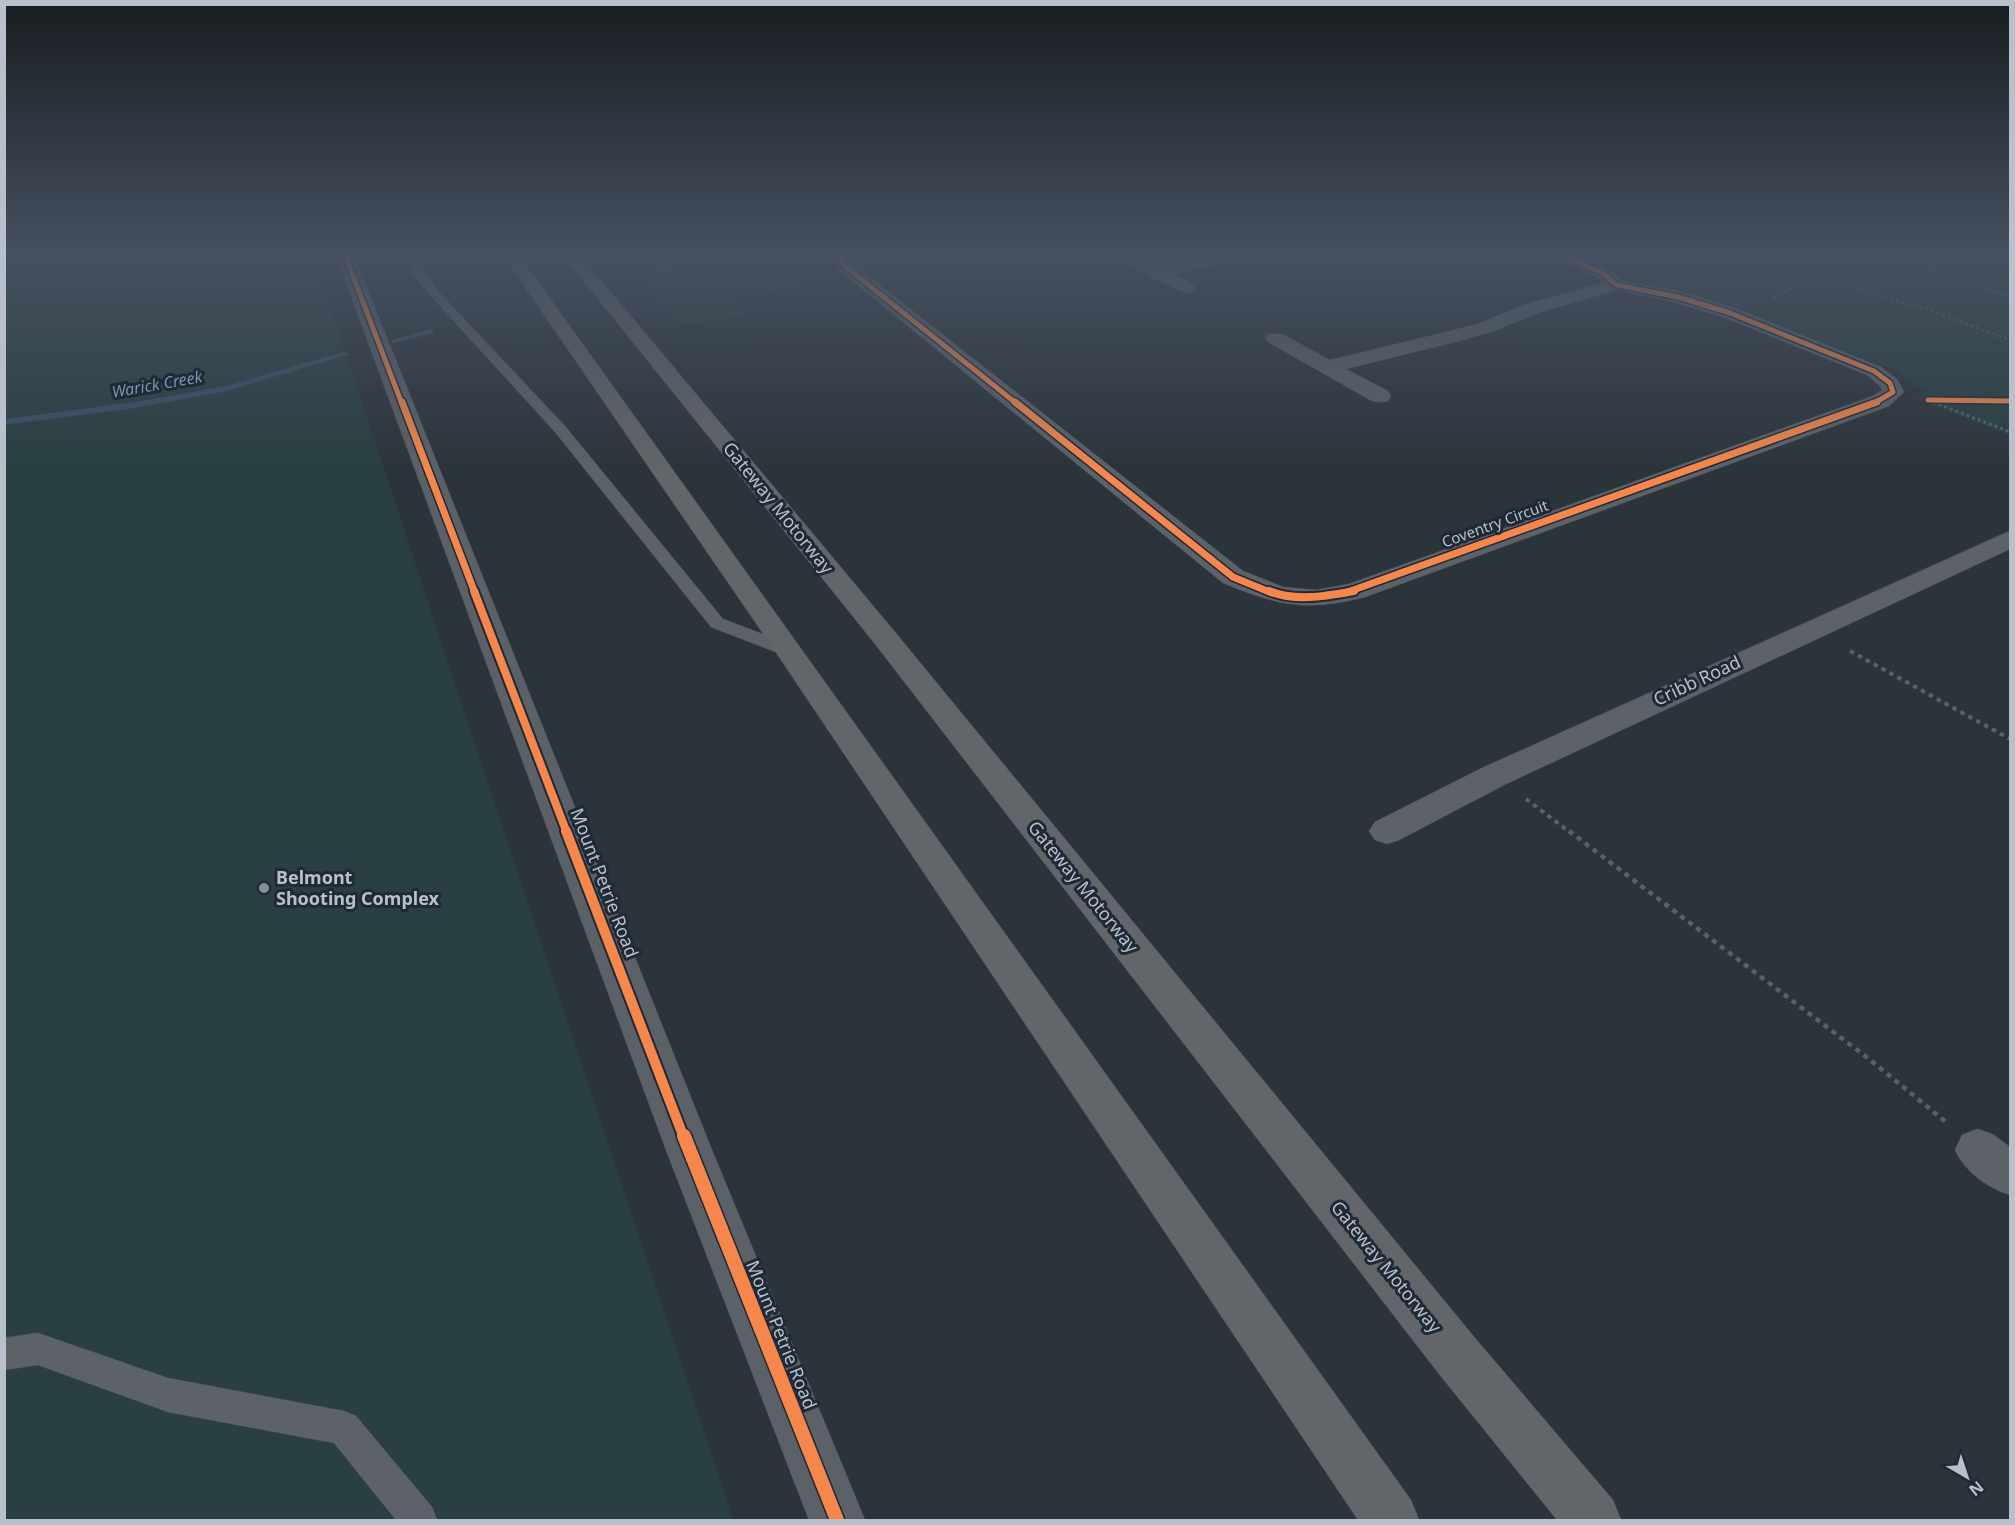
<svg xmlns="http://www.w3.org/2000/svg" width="2015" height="1525" viewBox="0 0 2015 1525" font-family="'Noto Sans',sans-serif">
  <rect width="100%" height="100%" fill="#2c343b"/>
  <!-- green -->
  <g fill="#293f41">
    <polygon points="4,255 313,255 733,1520 5,1520"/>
    <polygon points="619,255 815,255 818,266 834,281 731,299 744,315 683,326"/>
    <polygon points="1577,255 2010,255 2010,436 1919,400 1923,390 1895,370 1726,307 1672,290 1628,280 1614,269"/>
  </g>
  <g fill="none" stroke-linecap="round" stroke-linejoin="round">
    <!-- stream -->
    <g fill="#3b4f66" fill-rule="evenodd">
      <polygon points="696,255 706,255 651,274 644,272"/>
      <polygon points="1894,255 1903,255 2010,295 2010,299"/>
      <polygon points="430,329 434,331 433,333 393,343 389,341"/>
      <polygon points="343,352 350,354 227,391 135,408 4,425 4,419 135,402 226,386"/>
    </g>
    <!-- lane casing -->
    <g stroke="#4a5055" stroke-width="1">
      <g id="lane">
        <polygon points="403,255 413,255 438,291 565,426 723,619 797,647 799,651 797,655 783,655 711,627 555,432 430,295 415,277"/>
        <polygon points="38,1333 168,1378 344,1411 356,1416 432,1507 437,1520 396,1520 334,1443 168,1412 38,1365 4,1370 4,1338"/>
      </g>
    </g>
    <!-- street casing -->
    <g stroke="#4a5055" stroke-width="1">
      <g id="street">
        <path d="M 831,255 L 848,255 L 852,263 L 1243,571 L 1283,587 L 1316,590 L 1349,584 L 1873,396 L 1882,390 L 1880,386 L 1867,375 L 1723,317 L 1674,302 L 1617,290 L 1540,312 L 1494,331 L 1463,340 L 1346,369 L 1388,391 L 1391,396 L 1388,401 L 1380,402 L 1372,401 L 1268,342 L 1265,338 L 1268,334 L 1282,334 L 1330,360 L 1450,331 L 1480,323 L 1526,304 L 1604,283 L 1595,276 L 1551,259 L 1548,255 L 1572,255 L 1607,268 L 1623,281 L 1678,291 L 1737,309 L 1881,367 L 1897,379 L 1904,392 L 1889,406 L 1365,597 C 1304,612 1280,606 1223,583 L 839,270 Z"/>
        <polygon points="1116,255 1137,255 1159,266 1211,255 1242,255 1239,259 1173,274 1192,284 1195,288 1192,292 1186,293 1150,276"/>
        <polygon points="2010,531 2010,549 1506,784 1399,840 1387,844 1375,840 1369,831 1375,822 1482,768"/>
        <path d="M 1978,1129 L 1994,1135 L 2010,1147 L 2010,1195 C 1988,1188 1965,1172 1955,1150 L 1962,1135 Z"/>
      </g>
    </g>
    <!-- secondary casing -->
    <g stroke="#4a5055" stroke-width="1">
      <polygon id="secondary" points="336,255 354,255 712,1150 865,1520 809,1520 666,1150"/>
    </g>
    <!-- highway casing -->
    <g stroke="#495057" stroke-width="1">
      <g id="highway">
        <polygon points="503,255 519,255 1411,1500 1419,1520 1358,1520 775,651"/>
        <polygon points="563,255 580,255 895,632 1475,1338 1613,1500 1621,1520 1557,1520 1439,1374 875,644"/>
      </g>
    </g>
    <!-- path-far3 -->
    <g stroke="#5a6166" stroke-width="2" stroke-dasharray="3 3" stroke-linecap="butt">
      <polyline points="1798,273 1932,311 2010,340"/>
      <path d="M 1773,298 L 1794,287 L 1798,273 C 1833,258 1856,255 1894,255"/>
      <polyline points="1924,399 1937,404"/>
    </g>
    <!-- path-far2 -->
    <polyline stroke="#5a6166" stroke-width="3" stroke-dasharray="3 3" stroke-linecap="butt" points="1933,402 2010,432"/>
    <!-- path-far1 -->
    <g stroke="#5a6166" stroke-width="4" stroke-dasharray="4.5 4.5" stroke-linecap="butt">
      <polyline points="1850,651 2010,739"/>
      <polyline points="1526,799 1571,833"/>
    </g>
    <!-- path -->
    <polyline stroke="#5a6166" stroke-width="4.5" stroke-dasharray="5 5" stroke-linecap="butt" points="1569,831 1869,1059 1946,1122"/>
    <!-- lane -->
    <use href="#lane" fill="#5d6269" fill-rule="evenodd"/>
    <!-- street -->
    <use href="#street" fill="#5d6269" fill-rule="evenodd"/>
    <!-- secondary -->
    <use href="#secondary" fill="#5c6067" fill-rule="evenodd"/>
    <!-- highway -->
    <use href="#highway" fill="#626569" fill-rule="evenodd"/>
    <!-- cycleway-far4 casing -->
    <g stroke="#1f2a36" stroke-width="8">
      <g id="cycleway-far4">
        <polyline points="345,255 402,404"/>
        <polyline points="840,255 845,266 1017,404"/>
        <polyline points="1557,255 1601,272 1617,285 1678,297 1730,313 1874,371 1890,383 1893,392 1873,404"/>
        <polyline points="1928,400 2010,401"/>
      </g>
    </g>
    <!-- cycleway-far3 casing -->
    <g stroke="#1f2a36" stroke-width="10">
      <g id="cycleway-far3">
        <polyline points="402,402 475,593"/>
        <polyline points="1015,402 1233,577 1272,593"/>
        <polyline points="1345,593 1877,402"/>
      </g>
    </g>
    <!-- cycleway-far2 casing -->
    <g stroke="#1f2a36" stroke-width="12">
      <g id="cycleway-far2">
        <polyline points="474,591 567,833"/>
        <path d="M 1269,591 C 1296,602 1326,596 1354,591"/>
      </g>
    </g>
    <!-- cycleway-far1 casing -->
    <g stroke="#1f2a36" stroke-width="14">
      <polyline id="cycleway-far1" points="566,831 684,1138"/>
    </g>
    <!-- cycleway casing -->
    <g stroke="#1f2a36" stroke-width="17">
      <polyline id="cycleway" points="684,1136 837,1520"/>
    </g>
    <!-- cycleway-far4 -->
    <use href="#cycleway-far4" stroke="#f5874c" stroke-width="5"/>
    <!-- cycleway-far3 -->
    <use href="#cycleway-far3" stroke="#f5874c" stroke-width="7"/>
    <!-- cycleway-far2 -->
    <use href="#cycleway-far2" stroke="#f5874c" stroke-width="8"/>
    <!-- cycleway-far1 -->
    <use href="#cycleway-far1" stroke="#f5874c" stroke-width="10"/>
    <!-- cycleway -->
    <use href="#cycleway" stroke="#f5874c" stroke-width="14"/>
  </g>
  <!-- sky -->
  <linearGradient id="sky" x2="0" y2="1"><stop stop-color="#181d20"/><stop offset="0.54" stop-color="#455060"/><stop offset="1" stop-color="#455060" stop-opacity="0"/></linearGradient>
  <rect width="2015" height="468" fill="url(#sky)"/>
  <!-- markers -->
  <circle fill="#868f99" stroke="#1f2a36" stroke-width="2" cx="264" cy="888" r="6"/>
  <g text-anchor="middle" stroke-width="6" stroke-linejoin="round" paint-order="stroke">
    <!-- far-street labels -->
    <g font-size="15" fill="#b7c0cb" stroke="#1f2a36">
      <text transform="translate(1495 524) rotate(-20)" y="5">Coventry Circuit</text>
    </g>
    <!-- far-water labels -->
    <g font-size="16" font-style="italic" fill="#7893ad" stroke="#1f2a36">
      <text transform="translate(157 384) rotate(-10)" y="6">Warick Creek</text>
    </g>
    <!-- street labels -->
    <g font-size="18" fill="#b7c0cb" stroke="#1f2a36">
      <text transform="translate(778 508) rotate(51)" y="6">Gateway Motorway</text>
      <text transform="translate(1697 681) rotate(-25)" y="6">Cribb Road</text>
      <text transform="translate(604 883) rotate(69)" y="6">Mount Petrie Road</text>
      <text transform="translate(1083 887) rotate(51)" y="6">Gateway Motorway</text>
      <text transform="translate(1386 1267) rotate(51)" y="6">Gateway Motorway</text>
      <text transform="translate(781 1335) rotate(68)" y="6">Mount Petrie Road</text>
    </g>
    <!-- poi labels -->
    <g font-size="18" font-weight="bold" fill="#b7c0cb" stroke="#1f2a36" text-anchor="start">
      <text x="276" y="884">Belmont<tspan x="276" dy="21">Shooting Complex</tspan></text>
    </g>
  </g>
  <!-- border -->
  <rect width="2015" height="1525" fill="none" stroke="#b7c0cb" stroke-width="12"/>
  <!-- north arrow -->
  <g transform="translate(1967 1477) rotate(141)" stroke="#1f2a36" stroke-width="4.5" paint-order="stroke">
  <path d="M0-4.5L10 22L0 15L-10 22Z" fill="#b7c0cb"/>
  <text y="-9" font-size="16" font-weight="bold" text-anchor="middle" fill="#b7c0cb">N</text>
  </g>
</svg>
